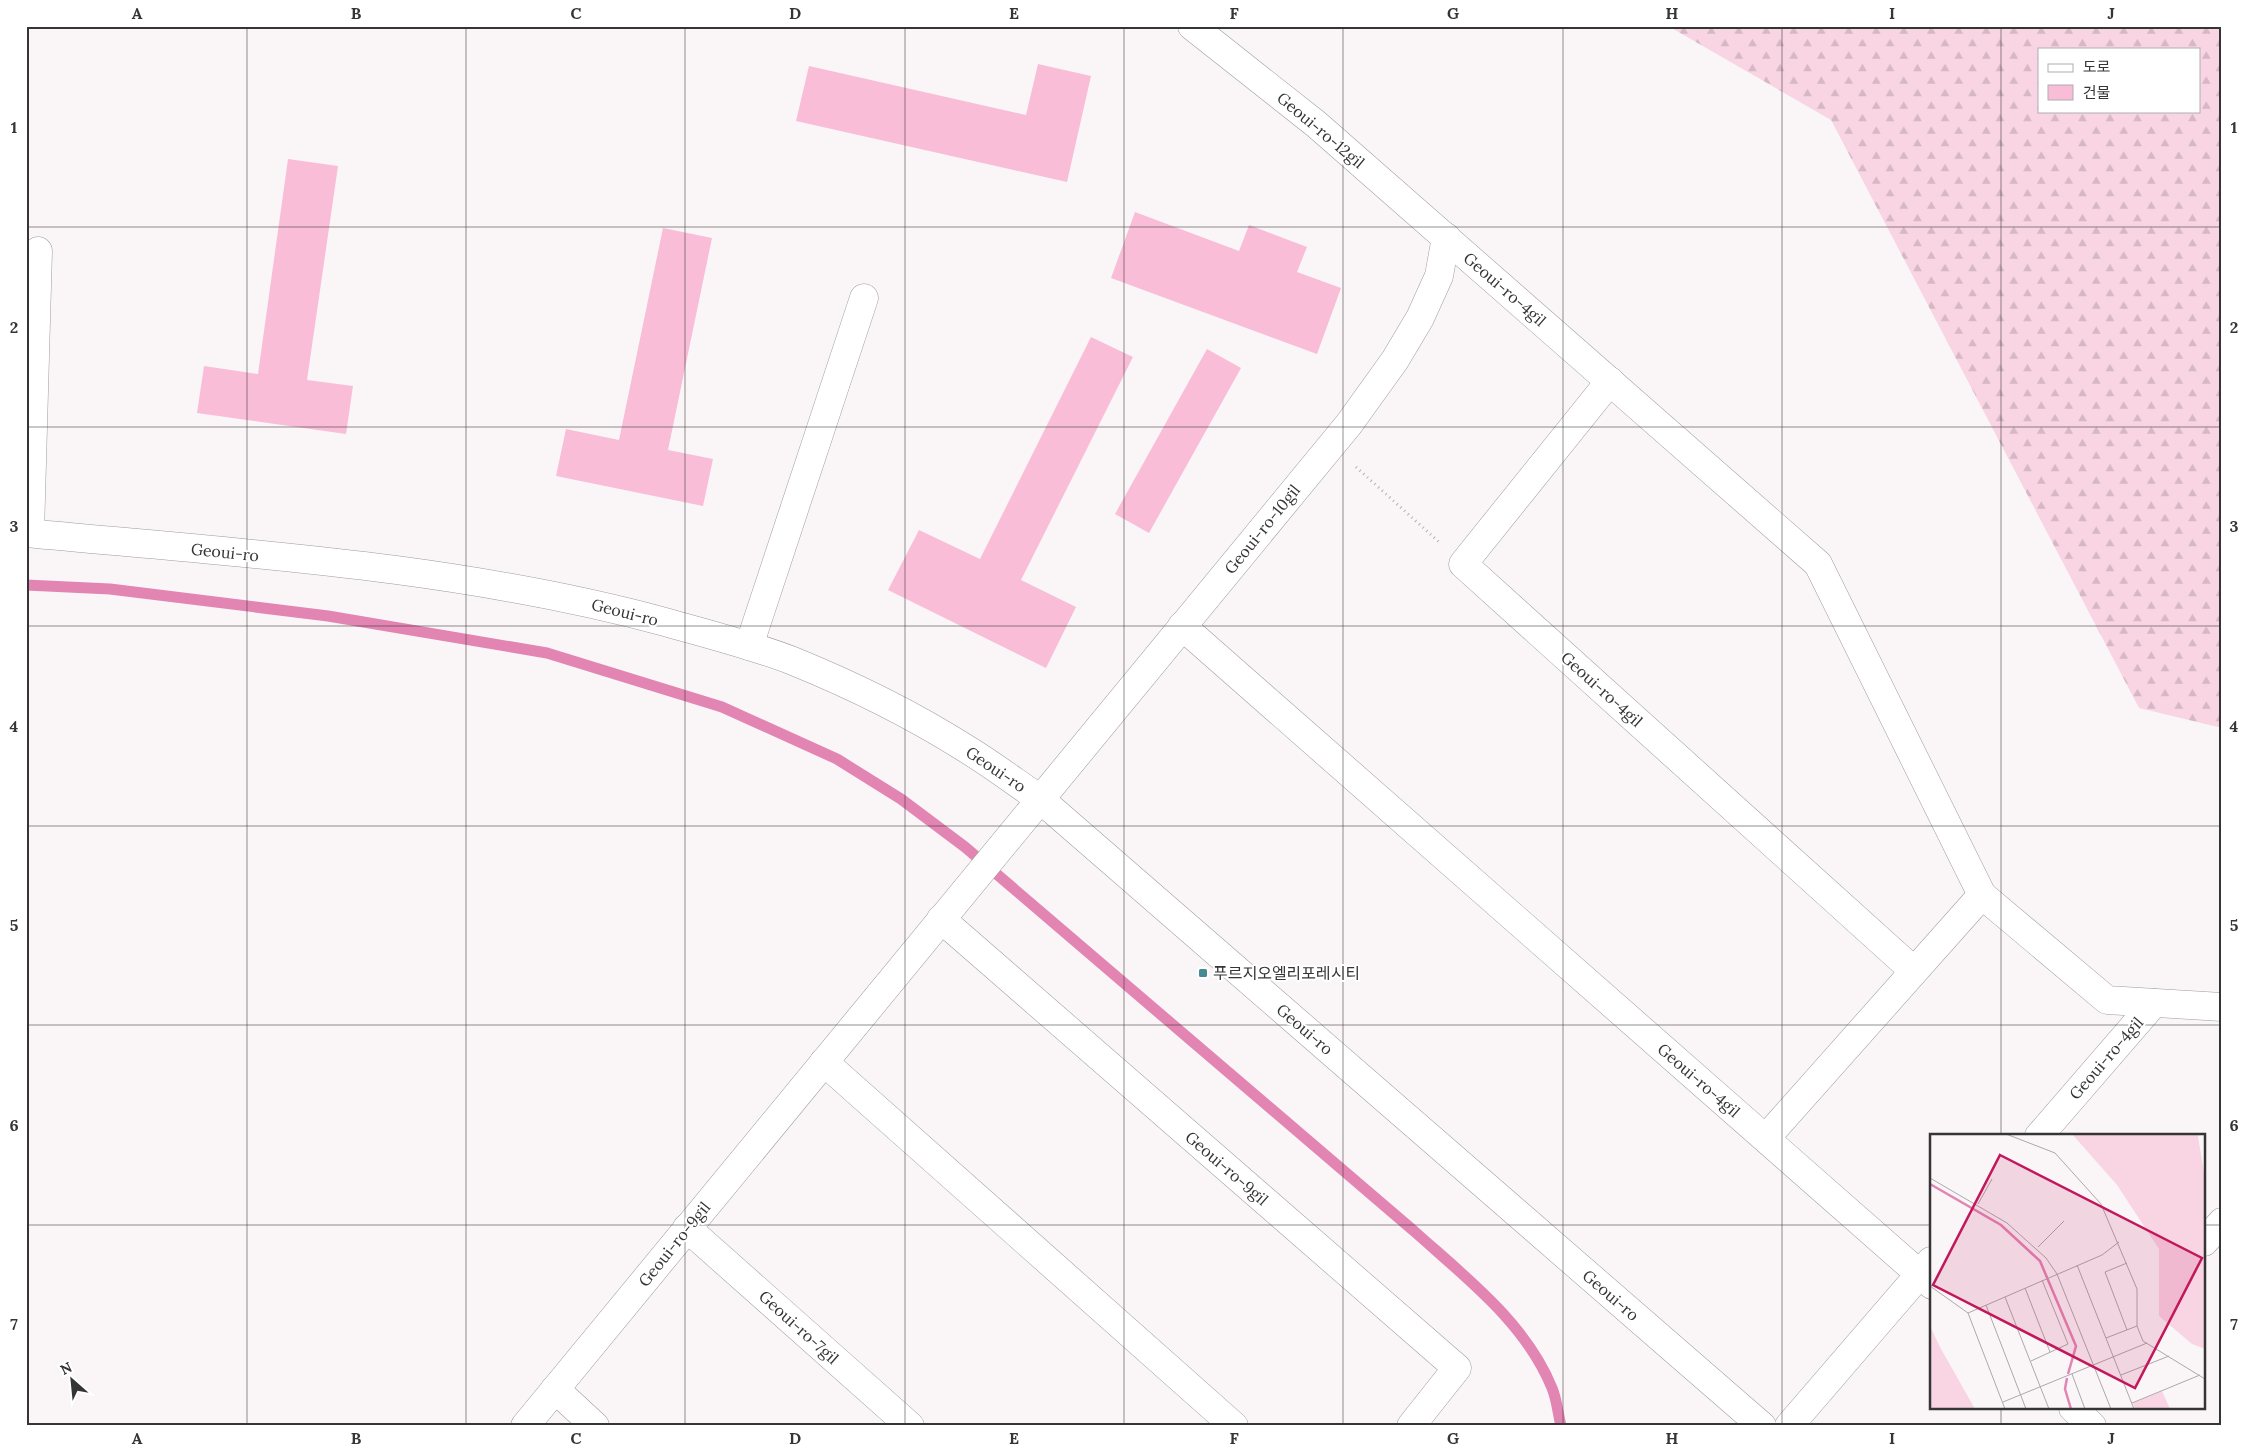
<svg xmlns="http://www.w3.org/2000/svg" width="2248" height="1452" viewBox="0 0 2248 1452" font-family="Lora,'Noto Sans KR',serif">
  <defs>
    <pattern id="forest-firs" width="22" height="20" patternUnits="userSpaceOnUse" patternTransform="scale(1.25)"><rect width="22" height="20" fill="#f9d5e4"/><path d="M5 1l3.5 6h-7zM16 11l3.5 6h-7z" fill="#d6b7c4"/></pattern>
  </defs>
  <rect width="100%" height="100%" fill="#faf6f8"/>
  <!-- forest -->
  <path fill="url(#forest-firs)" fill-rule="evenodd" d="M 1668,26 L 2222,26 L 2222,728 L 2139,708 L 1831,120 ZM 2039,49 L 2199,49 L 2199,111 L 2039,111 Z"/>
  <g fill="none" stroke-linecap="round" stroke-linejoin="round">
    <!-- stream -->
    <path stroke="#e385b2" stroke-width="11" d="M 26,585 L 110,589 L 328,616 L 547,653 L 722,707 L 837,759 L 901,799 L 965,847 L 1414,1231 C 1465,1277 1526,1323 1552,1388 C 1557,1400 1558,1414 1561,1426"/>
  </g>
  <!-- building -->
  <g fill="#f9bdd8">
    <polygon points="1038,64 1091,76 1067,182 796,121 809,66 1026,115"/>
    <polygon points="288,159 338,166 307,380 353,386 346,434 197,413 204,366 258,374"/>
    <polygon points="1135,212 1239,251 1249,225 1307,247 1297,272 1341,288 1317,354 1111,278"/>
    <polygon points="663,228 712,238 668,450 713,459 703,506 556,476 566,429 619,440"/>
    <polygon points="1091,337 1133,357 1021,580 1076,607 1046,668 888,590 919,530 980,559"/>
    <polygon points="1207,349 1241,368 1149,533 1115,514"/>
  </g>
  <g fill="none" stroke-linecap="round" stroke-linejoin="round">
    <!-- minor casing -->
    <g stroke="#9f9c9d" stroke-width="29">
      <g id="minor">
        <polyline points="1192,26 1316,124 1818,564 1982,895 2107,1000 2222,1007"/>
        <polyline points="1610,381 1463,564 1914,971"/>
        <polyline points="30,533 38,251"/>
        <polyline points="1182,626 1932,1285"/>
        <polyline points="749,646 864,298"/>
        <polyline points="941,919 1457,1368 1411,1426"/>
        <polyline points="824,1062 1234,1426"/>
        <polyline points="2039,1136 2154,1003"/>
        <polyline points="1766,1138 1982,895"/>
        <polyline points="687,1228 910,1426"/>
        <polyline points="2204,1242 2222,1222"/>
        <polyline points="555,1389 595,1426"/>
        <polyline points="2073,1408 2092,1426"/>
        <polyline points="1789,1426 1931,1261"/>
      </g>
    </g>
    <!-- tertiary casing -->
    <g stroke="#9f9c9d" stroke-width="29">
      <g id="tertiary">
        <path d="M 26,533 C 239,553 459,566 665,622 C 708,634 752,645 793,661 C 852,685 911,714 965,748 C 990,763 1015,782 1040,799 L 1762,1426"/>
        <polyline points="525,1426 1349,424 1395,360 1420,318 1439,276 1446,237"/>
      </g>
    </g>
    <!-- path -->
    <polyline stroke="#b5b2b3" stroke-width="3" stroke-dasharray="1 4" stroke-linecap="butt" points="1356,467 1439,542"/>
    <!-- minor -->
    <use href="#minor" stroke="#fff" stroke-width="28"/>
    <!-- tertiary -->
    <use href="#tertiary" stroke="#fff" stroke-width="28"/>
  </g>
  <!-- grid -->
  <path fill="none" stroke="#363535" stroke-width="1" stroke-opacity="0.55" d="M 247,26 L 247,1426M 466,26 L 466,1426M 685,26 L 685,1426M 905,26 L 905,1426M 1124,26 L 1124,1426M 1343,26 L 1343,1426M 1563,26 L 1563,1426M 1782,26 L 1782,1426M 2001,26 L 2001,1136M 26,227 L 2222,227M 26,427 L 2222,427M 26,626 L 2222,626M 26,826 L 2222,826M 26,1025 L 2222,1025M 26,1225 L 1932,1225M 2204,1225 L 2222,1225M 2001,1408 L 2001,1426"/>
  <!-- markers -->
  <rect fill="#448c90" stroke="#fff" stroke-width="2" x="1198" y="968" width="10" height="10" rx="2.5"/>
  <g text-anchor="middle" stroke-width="4" stroke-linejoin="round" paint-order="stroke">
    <!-- street labels -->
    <g font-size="16" fill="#363535" stroke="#fff">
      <text transform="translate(1321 130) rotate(40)" y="6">Geoui-ro-12gil</text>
      <text transform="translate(1505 289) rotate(41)" y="6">Geoui-ro-4gil</text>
      <text transform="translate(1262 529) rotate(-51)" y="6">Geoui-ro-10gil</text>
      <text transform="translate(225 552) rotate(6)" y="6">Geoui-ro</text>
      <text transform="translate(625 612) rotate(14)" y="6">Geoui-ro</text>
      <text transform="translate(1602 689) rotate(42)" y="6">Geoui-ro-4gil</text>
      <text transform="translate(996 769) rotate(34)" y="6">Geoui-ro</text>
      <text transform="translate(1305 1029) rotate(41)" y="6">Geoui-ro</text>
      <text transform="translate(2106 1058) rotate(-49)" y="6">Geoui-ro-4gil</text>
      <text transform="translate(1699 1080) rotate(41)" y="6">Geoui-ro-4gil</text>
      <text transform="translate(1227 1168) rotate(41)" y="6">Geoui-ro-9gil</text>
      <text transform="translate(674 1244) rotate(-51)" y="6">Geoui-ro-9gil</text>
      <text transform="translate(1611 1295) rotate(41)" y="6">Geoui-ro</text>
      <text transform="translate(799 1327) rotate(42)" y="6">Geoui-ro-7gil</text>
    </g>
    <!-- poi labels -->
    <g font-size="16" fill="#363535" stroke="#fff" text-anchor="start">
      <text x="1213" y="979">푸르지오엘리포레시티</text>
    </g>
  </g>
  <!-- overview -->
  <g transform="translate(1930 1134)">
    <rect width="275" height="275" fill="#faf6f8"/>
    <path d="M 142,0 L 274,0 L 268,2 L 275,45 L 275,215 L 262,210 L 229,182 L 229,115 L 187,51 ZM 0,192 L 10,213 L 45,275 L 0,275 Z" fill="#f9d5e4"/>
    <path d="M 232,257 L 240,275 L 205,275 L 203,269 Z" fill="#f9d5e4"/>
    <path fill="none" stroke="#e385b2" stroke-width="2.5" d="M 0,50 L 71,91 L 110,127 L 146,212 L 138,240M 137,244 L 135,255 L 141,275"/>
    <path fill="none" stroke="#aca9aa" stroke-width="1" d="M 76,0 L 125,19 L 171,70 L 207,155 L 207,192 L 213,207 L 275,245M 0,44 L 77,89 L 116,124 L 127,140 L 181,275M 48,70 L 62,45M 108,113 L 134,87M 197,129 L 175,138 L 197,196M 147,131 L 204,275M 0,152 L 38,179M 95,154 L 120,218M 75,163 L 119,275M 56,171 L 96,275M 38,179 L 172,121 L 189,108M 38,179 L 75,275M 176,204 L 207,192M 101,227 L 138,210 L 112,146M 142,240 L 155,275M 191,241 L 239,222M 73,268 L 217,209M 202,269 L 270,241"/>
    <path fill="#c2185b" fill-opacity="0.15" stroke="#c2185b" stroke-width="2.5" d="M 70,21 L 272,124 L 205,254 L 3,151 Z"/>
    <rect width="275" height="275" fill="none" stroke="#363535" stroke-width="2.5"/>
  </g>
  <!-- border -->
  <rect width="2248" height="1452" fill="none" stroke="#ffffff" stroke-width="55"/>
  <!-- legend -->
  <rect x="2038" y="48" width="162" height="65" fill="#ffffff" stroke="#afaeae"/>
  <rect x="2048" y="64" width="25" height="8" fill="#ffffff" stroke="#afaeae"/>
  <text x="2083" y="72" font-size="15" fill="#363535">도로</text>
  <rect x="2048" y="85" width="25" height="15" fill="#f9bdd8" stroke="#afaeae"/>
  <text x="2083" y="98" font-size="15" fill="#363535">건물</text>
  <!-- north arrow -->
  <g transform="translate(72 1380) rotate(333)" stroke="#ffffff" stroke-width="4" paint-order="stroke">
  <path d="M0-4L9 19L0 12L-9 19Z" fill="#363535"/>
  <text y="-8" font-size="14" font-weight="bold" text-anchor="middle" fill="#363535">N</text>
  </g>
  <rect x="28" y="28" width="2192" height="1396" fill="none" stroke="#363535" stroke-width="2"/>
  <g font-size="16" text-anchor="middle" font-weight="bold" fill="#363535">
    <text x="137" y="19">A</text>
    <text x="356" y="19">B</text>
    <text x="576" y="19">C</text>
    <text x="795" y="19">D</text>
    <text x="1014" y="19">E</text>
    <text x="1234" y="19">F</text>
    <text x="1453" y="19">G</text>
    <text x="1672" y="19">H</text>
    <text x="1892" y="19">I</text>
    <text x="2111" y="19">J</text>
    <text x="14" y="133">1</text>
    <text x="2234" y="133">1</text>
    <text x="14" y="333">2</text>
    <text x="2234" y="333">2</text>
    <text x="14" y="532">3</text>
    <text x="2234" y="532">3</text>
    <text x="14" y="732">4</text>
    <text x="2234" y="732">4</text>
    <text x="14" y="931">5</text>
    <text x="2234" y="931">5</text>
    <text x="14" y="1131">6</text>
    <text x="2234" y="1131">6</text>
    <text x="14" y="1330">7</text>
    <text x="2234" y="1330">7</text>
    <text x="137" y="1444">A</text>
    <text x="356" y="1444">B</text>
    <text x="576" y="1444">C</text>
    <text x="795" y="1444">D</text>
    <text x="1014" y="1444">E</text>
    <text x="1234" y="1444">F</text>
    <text x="1453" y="1444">G</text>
    <text x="1672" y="1444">H</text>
    <text x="1892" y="1444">I</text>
    <text x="2111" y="1444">J</text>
  </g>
</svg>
